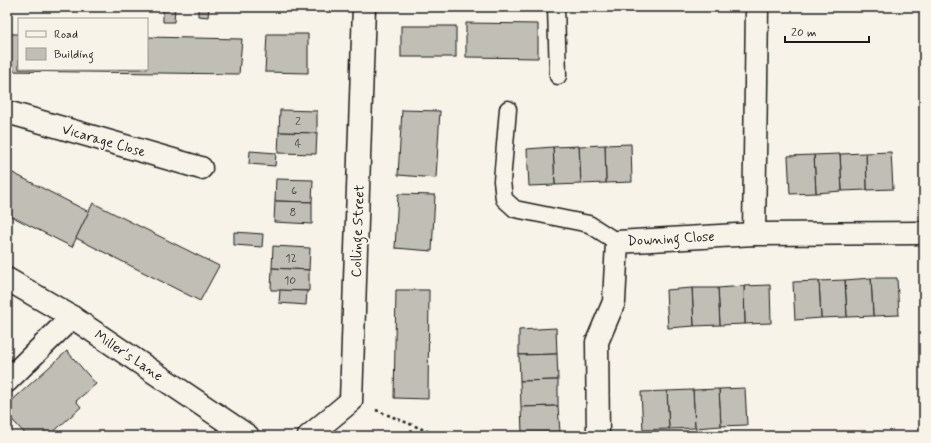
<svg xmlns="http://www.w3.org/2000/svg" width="931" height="443" viewBox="0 0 931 443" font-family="Mynerve,sans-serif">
  <rect width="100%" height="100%" fill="#f7f3e8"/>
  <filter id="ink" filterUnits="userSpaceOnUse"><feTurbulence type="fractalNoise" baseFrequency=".025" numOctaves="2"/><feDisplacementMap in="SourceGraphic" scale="8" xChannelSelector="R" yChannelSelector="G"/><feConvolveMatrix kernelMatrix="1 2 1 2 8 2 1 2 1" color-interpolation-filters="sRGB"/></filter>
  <g filter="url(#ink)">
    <!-- building -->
    <g fill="#c0beb5" stroke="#1c1c1c">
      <polygon points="163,7 175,7 174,22 163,22"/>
      <polygon points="198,7 209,7 208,17 198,16"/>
      <polygon points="466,23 538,24 538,58 466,57"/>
      <rect x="401" y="26" width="55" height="31"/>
      <polygon points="7,34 19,34 19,69 147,69 147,37 242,39 239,74 7,71"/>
      <polygon points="267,34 308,34 308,73 265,72"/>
      <polygon points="280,110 317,111 317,133 279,132"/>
      <polygon points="402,110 440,111 436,178 398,175"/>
      <polygon points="279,132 317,133 316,154 278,153"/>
      <polygon points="631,144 632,182 606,183 605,145"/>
      <polygon points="605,145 606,183 581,184 579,146"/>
      <polygon points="579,146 581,184 555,185 553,147"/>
      <polygon points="553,147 555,185 529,186 527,149"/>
      <polygon points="250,151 276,153 275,166 249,164"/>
      <polygon points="891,152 893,189 867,190 866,153"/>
      <polygon points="866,153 867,190 842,191 840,154"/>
      <polygon points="840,154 842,191 816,193 814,155"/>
      <polygon points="814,155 816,193 790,194 788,156"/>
      <polygon points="7,170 89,212 72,247 7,214"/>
      <polygon points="276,179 313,180 312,202 275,201"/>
      <polygon points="398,194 435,195 432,251 395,248"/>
      <polygon points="275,201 312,202 312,224 274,222"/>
      <polygon points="93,203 219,266 200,301 76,238"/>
      <polygon points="234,232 263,234 262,247 234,245"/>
      <polygon points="273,246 310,248 309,270 272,268"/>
      <polygon points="272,268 309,270 309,291 271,290"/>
      <polygon points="871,278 897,278 899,315 873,316"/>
      <polygon points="871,278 873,316 847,317 845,280"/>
      <polygon points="845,280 847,317 821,318 819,281"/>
      <polygon points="819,281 821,318 795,320 793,282"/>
      <polygon points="770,285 771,323 745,324 744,286"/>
      <polygon points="744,286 745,324 720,325 718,288"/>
      <polygon points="692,288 718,288 720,325 694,326"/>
      <polygon points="692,288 694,326 668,328 666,290"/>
      <polygon points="280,290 307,291 306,305 279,303"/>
      <polygon points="396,290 429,290 428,399 394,398"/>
      <polygon points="556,328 557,354 519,355 519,330"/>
      <polygon points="67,351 96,384 76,401 81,407 49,436 27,436 7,414 7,405"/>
      <polygon points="557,354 558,380 520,381 519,355"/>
      <polygon points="558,380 558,406 521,407 520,381"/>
      <polygon points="745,388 747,425 721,426 719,389"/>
      <polygon points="719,389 721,426 695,428 693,390"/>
      <polygon points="693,390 695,428 669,429 667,391"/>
      <polygon points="667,391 669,429 643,430 641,392"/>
      <polygon points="558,406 560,432 522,433 521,407"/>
    </g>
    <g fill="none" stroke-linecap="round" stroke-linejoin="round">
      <!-- lane casing -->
      <g stroke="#1c1c1c" stroke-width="19">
        <g id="lane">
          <polyline points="556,7 558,76"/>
          <polyline points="508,109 502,181 504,199 515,209 589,224 617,242"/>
        </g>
      </g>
      <!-- street casing -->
      <g stroke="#1c1c1c" stroke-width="25">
        <g id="street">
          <polyline points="7,112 201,168"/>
          <polyline points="754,234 757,7"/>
          <polyline points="7,279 72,317 248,436"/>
          <polyline points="7,381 72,317"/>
          <polyline points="309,436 351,401 364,7"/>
          <polyline points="598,436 597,342 614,302 617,242 754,234 924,233"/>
        </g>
      </g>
      <!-- path -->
      <polyline stroke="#1c1c1c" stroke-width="2.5" stroke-dasharray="3 3" stroke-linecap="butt" points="376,410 439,436"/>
      <!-- lane -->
      <use href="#lane" stroke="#f7f3e8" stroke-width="16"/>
      <!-- street -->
      <use href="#street" stroke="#f7f3e8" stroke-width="22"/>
    </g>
  </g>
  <g text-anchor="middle" stroke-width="4" stroke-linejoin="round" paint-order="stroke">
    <!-- number labels -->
    <g font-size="12" fill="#454442">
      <text x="298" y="125">2</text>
      <text x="298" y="147">4</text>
      <text x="294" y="194">6</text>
      <text x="293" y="216">8</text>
      <text x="291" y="262">12</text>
      <text x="290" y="284">10</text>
    </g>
    <!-- street labels -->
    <g font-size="14" fill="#1c1c1c" stroke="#f7f3e8">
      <text transform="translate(104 140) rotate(16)" y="5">Vicarage Close</text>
      <text transform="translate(357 231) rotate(-88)" y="5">Collinge Street</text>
      <text transform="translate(671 238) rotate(-3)" y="5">Downing Close</text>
      <text transform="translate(129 355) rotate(34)" y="5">Miller's Lane</text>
    </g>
  </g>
  <!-- margin -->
  <rect width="931" height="443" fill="none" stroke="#f7f3e8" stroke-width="24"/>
  <rect x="12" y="12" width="907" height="419" fill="none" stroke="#1c1c1c" stroke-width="1.5" filter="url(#ink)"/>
  <!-- legend -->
  <rect x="18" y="18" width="130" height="52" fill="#f7f3e8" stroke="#9f9d96"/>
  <rect x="26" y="31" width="20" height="6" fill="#f7f3e8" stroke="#9f9d96"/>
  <text x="54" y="38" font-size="12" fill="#1c1c1c">Road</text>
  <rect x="26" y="48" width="20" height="12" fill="#c0beb5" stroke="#9f9d96"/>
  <text x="54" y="58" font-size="12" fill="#1c1c1c">Building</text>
  <!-- scale -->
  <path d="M785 36v6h84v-6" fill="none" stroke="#1c1c1c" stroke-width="2"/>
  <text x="791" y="36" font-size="12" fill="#1c1c1c" stroke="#f7f3e8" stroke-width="3" paint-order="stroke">20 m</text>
</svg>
